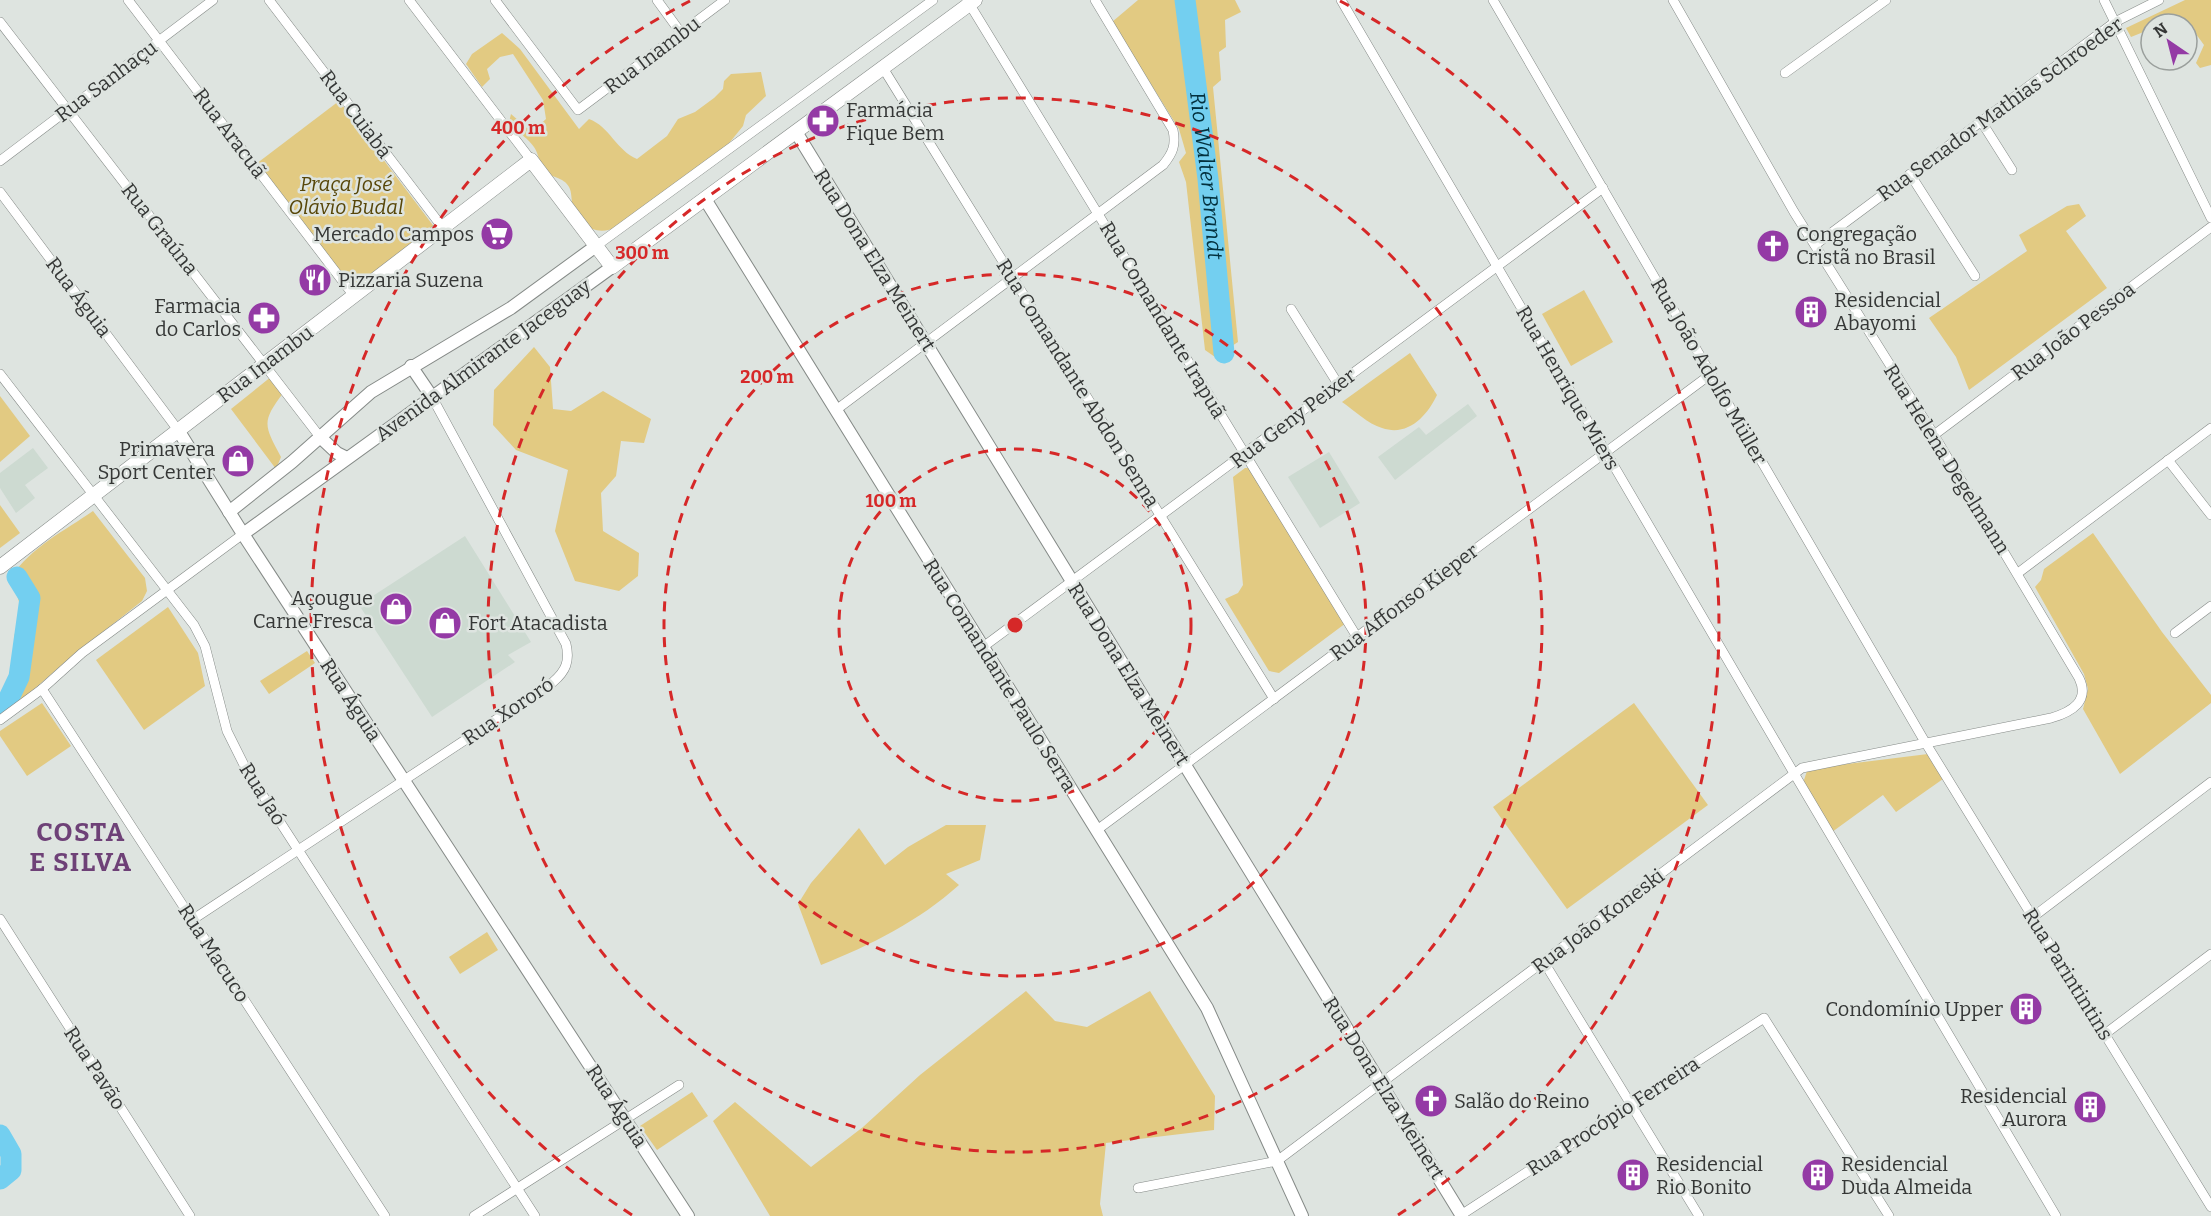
<svg xmlns="http://www.w3.org/2000/svg" width="2211" height="1216" viewBox="0 0 2211 1216" font-family="Bitter,serif">
  <rect width="100%" height="100%" fill="#dee4e0"/>
  <!-- built -->
  <g fill="#cddad1">
    <polygon points="1468,404 1477,416 1395,480 1378,457 1419,427 1426,435"/>
    <polygon points="33,448 48,468 25,485 35,498 16,513 0,488 0,473"/>
    <polygon points="1329,452 1360,503 1320,528 1288,477"/>
    <polygon points="465,536 531,642 508,655 515,662 432,717 359,605"/>
  </g>
  <!-- green -->
  <g fill="#e2ca82">
    <polygon points="1138,0 1235,0 1241,12 1225,20 1226,47 1219,52 1221,80 1213,87 1238,342 1215,357 1205,350 1186,182 1179,162 1186,153 1179,129 1112,22"/>
    <polygon points="2185,0 2211,0 2211,65 2200,68 2196,63 2204,45 2196,34 2187,33 2187,24 2151,24 2151,29 2131,37 2126,28"/>
    <path d="M 502,33 L 520,49 L 579,129 L 589,119 C 609,126 617,151 637,159 L 667,136 L 678,119 L 695,112 L 714,98 L 723,89 L 724,81 L 731,74 L 761,72 L 766,96 L 746,115 L 743,126 L 726,147 L 617,227 C 598,236 579,228 573,206 C 571,200 572,192 569,187 C 564,177 550,177 541,171 C 538,141 528,143 509,122 L 511,114 L 527,128 L 537,127 L 546,119 L 543,100 L 513,54 L 500,57 L 487,69 L 490,79 L 482,87 L 466,64 L 472,54 Z"/>
    <polygon points="339,101 435,228 352,291 256,164"/>
    <polygon points="2079,204 2086,216 2066,231 2107,288 1969,390 1956,357 1929,318 2027,251 2019,235 2067,206"/>
    <polygon points="1584,290 1613,342 1571,366 1542,314"/>
    <polygon points="534,347 550,367 553,409 571,411 603,391 651,419 644,443 621,441 616,476 601,493 603,531 639,553 638,576 619,591 575,581 555,531 568,470 516,450 493,425 494,390"/>
    <path d="M 1410,353 L 1437,395 C 1427,416 1408,437 1382,428 C 1368,424 1354,410 1342,402 Z"/>
    <path d="M 272,376 L 284,392 C 261,422 264,425 281,457 L 276,469 L 231,409 Z"/>
    <polygon points="0,396 30,436 0,462"/>
    <polygon points="1245,468 1255,468 1346,623 1279,673 1269,671 1225,599 1238,593 1243,585 1233,477"/>
    <polygon points="0,505 20,533 0,548"/>
    <path d="M 93,511 L 145,578 L 147,591 L 142,601 L 65,662 L 0,719 L 0,701 L 12,685 L 17,654 L 14,637 L 21,609 L 12,577 C 29,548 66,530 93,511 Z"/>
    <polygon points="2093,533 2162,632 2211,695 2211,703 2120,774 2083,709 2088,689 2084,674 2035,587 2041,580 2044,569"/>
    <polygon points="168,607 198,653 205,686 144,730 96,660"/>
    <polygon points="307,651 315,663 269,694 260,681"/>
    <polygon points="42,703 71,746 27,776 0,736 0,731"/>
    <polygon points="1634,703 1708,805 1567,909 1493,807"/>
    <polygon points="1928,754 1943,779 1896,812 1883,795 1832,832 1803,783 1807,771 1815,768"/>
    <path d="M 946,825 L 986,825 L 980,860 L 946,874 L 959,885 C 919,921 871,945 821,965 L 798,904 L 811,883 L 859,828 L 885,865 L 908,847 Z"/>
    <polygon points="487,932 498,950 460,974 449,957"/>
    <polygon points="1026,991 1055,1021 1087,1027 1150,991 1215,1096 1214,1130 1106,1143 1100,1204 1103,1216 770,1216 713,1121 735,1102 811,1167 863,1127 920,1075"/>
    <polygon points="692,1092 708,1116 657,1150 640,1126"/>
  </g>
  <g fill="none" stroke-linecap="round" stroke-linejoin="round">
    <!-- river -->
    <g stroke="#73cff0" stroke-width="21">
      <path id="s1" d="M 1185,0 L 1208,179 L 1224,353"/>
      <polyline points="0,705 8,700 19,677 30,598 17,577"/>
      <polyline points="0,1135 11,1154 11,1170 0,1179"/>
    </g>
    <!-- minor casing -->
    <g stroke="#858a87" stroke-width="10">
      <g id="minor">
        <polyline points="128,0 354,296"/>
        <polyline points="269,0 443,228"/>
        <polyline points="409,0 531,160"/>
        <polyline points="495,0 578,110 725,0"/>
        <polyline points="657,0 681,33"/>
        <polyline points="967,0 1357,637"/>
        <polyline points="1341,0 1795,775 2056,1216"/>
        <polyline points="1493,0 1925,742 2211,1207"/>
        <polyline points="2104,0 2211,218"/>
        <polyline points="0,22 320,437"/>
        <polyline points="883,68 1274,699"/>
        <polyline points="1785,73 1886,0"/>
        <polyline points="1981,121 2012,170"/>
        <polyline points="0,161 213,0"/>
        <polyline points="1910,174 1975,276"/>
        <polyline points="0,192 178,430"/>
        <polyline points="1815,245 2115,22 2159,0"/>
        <polyline points="596,246 933,0"/>
        <polyline points="1291,309 1338,384"/>
        <polyline points="0,374 194,625 205,646 227,731 247,771 535,1216"/>
        <path d="M 836,410 L 1163,165 C 1173,153 1176,145 1173,130 L 1095,0"/>
        <polyline points="1934,435 2211,227"/>
        <polyline points="2168,460 2211,515"/>
        <polyline points="2018,573 2211,428"/>
        <polyline points="2175,633 2211,606"/>
        <polyline points="983,647 1603,188"/>
        <polyline points="42,689 385,1216"/>
        <polyline points="0,720 42,689 82,653 243,534"/>
        <polyline points="1097,830 1711,374"/>
        <polyline points="2033,917 2211,782"/>
        <polyline points="0,919 190,1216"/>
        <path d="M 192,920 L 553,682 C 566,671 570,661 566,644 L 432,397"/>
        <polyline points="1544,962 1699,1216"/>
        <polyline points="2105,1034 2211,954"/>
        <path d="M 1138,1188 L 1277,1161 L 1802,768 L 2051,718 C 2072,712 2090,701 2079,678 L 1934,435 L 1794,212 L 1673,0"/>
        <polyline points="1461,1215 1764,1018 1889,1216"/>
        <polyline points="474,1216 679,1085"/>
      </g>
    </g>
    <!-- tertiary casing -->
    <g stroke="#858a87" stroke-width="14">
      <g id="tertiary">
        <polyline points="796,132 1462,1216"/>
        <polyline points="705,199 1207,1008 1302,1216"/>
        <polyline points="411,366 432,397"/>
        <polyline points="178,430 243,534 688,1216"/>
        <polyline points="320,437 337,453 347,458"/>
        <polyline points="229,512 292,462 371,392 511,308 596,246"/>
        <polyline points="243,534 612,267"/>
      </g>
    </g>
    <!-- secondary casing -->
    <g stroke="#858a87" stroke-width="15">
      <polyline id="secondary" points="0,567 531,160 612,267 975,0"/>
    </g>
    <!-- minor -->
    <use href="#minor" stroke="#fff" stroke-width="9"/>
    <!-- tertiary -->
    <use href="#tertiary" stroke="#fff" stroke-width="12"/>
    <!-- secondary -->
    <use href="#secondary" stroke="#fff" stroke-width="14"/>
  </g>
  <!-- distance rings -->
  <g fill="none" stroke="#d62828" stroke-width="3" stroke-dasharray="10 8">
    <circle cx="1015" cy="625" r="176"/>
    <circle cx="1015" cy="625" r="351"/>
    <circle cx="1015" cy="625" r="527"/>
    <path d="M632 1215A703 703 0 0 1 690 1M1340 1A703 703 0 0 1 1398 1215"/>
  </g>
  <!-- icons -->
  <defs>
    <g id="pharmacy-disc" transform="scale(1.725)"><circle r="9.5" fill="#943aa5" stroke="#dee4e0"/><path d="M-2-6h4v4h4v4h-4v4h-4v-4h-4v-4h4Z" fill="#fff"/></g>
    <g id="supermarket-disc" transform="scale(1.725)"><circle r="9.5" fill="#943aa5" stroke="#dee4e0"/><path d="M-6-5.5h2.5l.6 2H6L4.5 2H-2.5L-4.4-4H-6ZM-1.5 3.2a1.3 1.3 0 1 0 .1 0ZM3 3.2a1.3 1.3 0 1 0 .1 0Z" fill="#fff"/></g>
    <g id="church-disc" transform="scale(1.725)"><circle r="9.5" fill="#943aa5" stroke="#dee4e0"/><path d="M-1.2-6h2.4v3.5h3.3v2.4h-3.3V6h-2.4V-.1h-3.3v-2.4h3.3Z" fill="#fff"/></g>
    <g id="restaurant-disc" transform="scale(1.725)"><circle r="9.5" fill="#943aa5" stroke="#dee4e0"/><path d="M-5-6h1v4h1v-4h1v4h1v-4h1v5L-1.5 .5V6h-2V.5L-5-1ZM5-6V6H3V1.5H1.5Q1.5-4 5-6Z" fill="#fff"/></g>
    <g id="building-disc" transform="scale(1.725)"><circle r="9.5" fill="#943aa5" stroke="#dee4e0"/><path d="M-4-6H4V6H1V3H-1V6H-4ZM-2.5-4.3h1.7v1.8h-1.7ZM.8-4.3h1.7v1.8H.8ZM-2.5-1h1.7V.8h-1.7ZM.8-1h1.7V.8H.8Z" fill="#fff"/></g>
    <g id="shop-disc" transform="scale(1.725)"><circle r="9.5" fill="#943aa5" stroke="#dee4e0"/><path d="M-5-2.5h2.3a2.7 3.5 0 0 1 5.4 0H5L5.5 6h-11ZM-1.5-2.5h3a1.5 2.3 0 0 0-3 0Z" fill="#fff"/></g>
  </defs>
  <g fill-rule="evenodd">
    <use href="#pharmacy-disc" x="823" y="121"/>
    <use href="#supermarket-disc" x="497" y="234"/>
    <use href="#church-disc" x="1773" y="246"/>
    <use href="#restaurant-disc" x="315" y="280"/>
    <use href="#building-disc" x="1811" y="312"/>
    <use href="#pharmacy-disc" x="264" y="318"/>
    <use href="#shop-disc" x="238" y="461"/>
    <use href="#shop-disc" x="396" y="609"/>
    <use href="#shop-disc" x="445" y="623"/>
    <use href="#building-disc" x="2026" y="1009"/>
    <use href="#church-disc" x="1431" y="1101"/>
    <use href="#building-disc" x="2090" y="1107"/>
    <use href="#building-disc" x="1633" y="1175"/>
    <use href="#building-disc" x="1818" y="1175"/>
  </g>
  <g text-anchor="middle" stroke-width="5" stroke-linejoin="round" paint-order="stroke">
    <!-- street labels -->
    <g font-size="20" fill="#353736" stroke="#dee4e0">
      <text transform="translate(652 55) rotate(-37)" y="7">Rua Inambu</text>
      <text transform="translate(106 81) rotate(-37)" y="7">Rua Sanhaçu</text>
      <text transform="translate(2000 109) rotate(-36)" y="7">Rua Senador Mathias Schroeder</text>
      <text transform="translate(356 114) rotate(53)" y="7">Rua Cuiabá</text>
      <text transform="translate(230 133) rotate(53)" y="7">Rua Aracuã</text>
      <text transform="translate(160 229) rotate(52)" y="7">Rua Graúna</text>
      <text transform="translate(875 260) rotate(58)" y="7">Rua Dona Elza Meinert</text>
      <text transform="translate(79 297) rotate(53)" y="7">Rua Águia</text>
      <text transform="translate(1163 320) rotate(59)" y="7">Rua Comandante Irapuã</text>
      <text transform="translate(2073 331) rotate(-37)" y="7">Rua João Pessoa</text>
      <text transform="translate(483 360) rotate(-36)" y="7">Avenida Almirante Jaceguay</text>
      <text transform="translate(265 364) rotate(-37)" y="7">Rua Inambu</text>
      <text transform="translate(1709 371) rotate(60)" y="7">Rua João Adolfo Müller</text>
      <text transform="translate(1078 383) rotate(58)" y="7">Rua Comandante Abdon Senna</text>
      <text transform="translate(1568 388) rotate(60)" y="7">Rua Henrique Miers</text>
      <text transform="translate(1293 418) rotate(-37)" y="7">Rua Geny Peixer</text>
      <text transform="translate(1947 459) rotate(58)" y="7">Rua Helena Degelmann</text>
      <text transform="translate(1404 602) rotate(-37)" y="7">Rua Affonso Kieper</text>
      <text transform="translate(1129 674) rotate(58)" y="7">Rua Dona Elza Meinert</text>
      <text transform="translate(1000 675) rotate(58)" y="7">Rua Comandante Paulo Serra</text>
      <text transform="translate(351 700) rotate(57)" y="7">Rua Águia</text>
      <text transform="translate(508 711) rotate(-34)" y="7">Rua Xororó</text>
      <text transform="translate(263 794) rotate(58)" y="7">Rua Jaó</text>
      <text transform="translate(1598 921) rotate(-37)" y="7">Rua João Koneski</text>
      <text transform="translate(214 953) rotate(57)" y="7">Rua Macuco</text>
      <text transform="translate(2068 974) rotate(58)" y="7">Rua Parintintins</text>
      <text transform="translate(95 1068) rotate(57)" y="7">Rua Pavão</text>
      <text transform="translate(1384 1088) rotate(58)" y="7">Rua Dona Elza Meinert</text>
      <text transform="translate(617 1106) rotate(57)" y="7">Rua Águia</text>
      <text transform="translate(1613 1116) rotate(-33)" y="7">Rua Procópio Ferreira</text>
    </g>
    <!-- poi labels -->
    <g font-size="20" fill="#353736" stroke="#dee4e0" text-anchor="start">
      <text x="846" y="117">Farmácia<tspan x="846" dy="23">Fique Bem</tspan></text>
      <text x="474" y="241" text-anchor="end">Mercado Campos</text>
      <text x="1796" y="241">Congregação<tspan x="1796" dy="23">Cristã no Brasil</tspan></text>
      <text x="338" y="287">Pizzaria Suzena</text>
      <text x="1834" y="307">Residencial<tspan x="1834" dy="23">Abayomi</tspan></text>
      <text x="241" y="313" text-anchor="end">Farmacia<tspan x="241" dy="23">do Carlos</tspan></text>
      <text x="215" y="456" text-anchor="end">Primavera<tspan x="215" dy="23">Sport Center</tspan></text>
      <text x="373" y="605" text-anchor="end">Açougue<tspan x="373" dy="23">Carne Fresca</tspan></text>
      <text x="468" y="630">Fort Atacadista</text>
      <text x="2003" y="1016" text-anchor="end">Condomínio Upper</text>
      <text x="2067" y="1103" text-anchor="end">Residencial<tspan x="2067" dy="23">Aurora</tspan></text>
      <text x="1454" y="1108">Salão do Reino</text>
      <text x="1656" y="1171">Residencial<tspan x="1656" dy="23">Rio Bonito</tspan></text>
      <text x="1841" y="1171">Residencial<tspan x="1841" dy="23">Duda Almeida</tspan></text>
    </g>
    <!-- park labels -->
    <g font-size="20" font-style="italic" fill="#574608" stroke="#dee4e0">
      <text x="346" y="191">Praça José<tspan x="346" dy="23">Olávio Budal</tspan></text>
    </g>
    <!-- water labels -->
    <g font-size="21" font-style="italic" fill="#03313e" stroke="#dee4e0">
      <text dy="7" stroke="none"><textPath href="#s1" startOffset="177">Rio Walter Brandt</textPath></text>
    </g>
    <!-- district labels -->
    <g font-size="26" font-weight="bold" letter-spacing="1.5" fill="#6e4177" stroke="#dee4e0">
      <text x="81" y="841">COSTA<tspan x="81" dy="30">E SILVA</tspan></text>
    </g>
  </g>
  <circle cx="1015" cy="625" r="9" fill="#d62828" stroke="#dee4e0" stroke-width="3"/>
  <g font-size="18" text-anchor="middle" font-weight="bold" fill="#d62828" stroke="#dee4e0" stroke-width="5" stroke-linejoin="round" paint-order="stroke">
    <text x="518" y="134">400 m</text>
    <text x="642" y="259">300 m</text>
    <text x="767" y="383">200 m</text>
    <text x="891" y="507">100 m</text>
  </g>
  <!-- north arrow -->
  <g transform="translate(2169 42) rotate(325)"><circle r="28" fill="#dee4e0" stroke="#9a9f9c" stroke-width="1.5"/>
  <path d="M0-4.5L10 22L0 15L-10 22Z" fill="#943aa5"/>
  <text y="-9" font-size="16" font-weight="bold" text-anchor="middle" fill="#353736">N</text>
  </g>
</svg>
